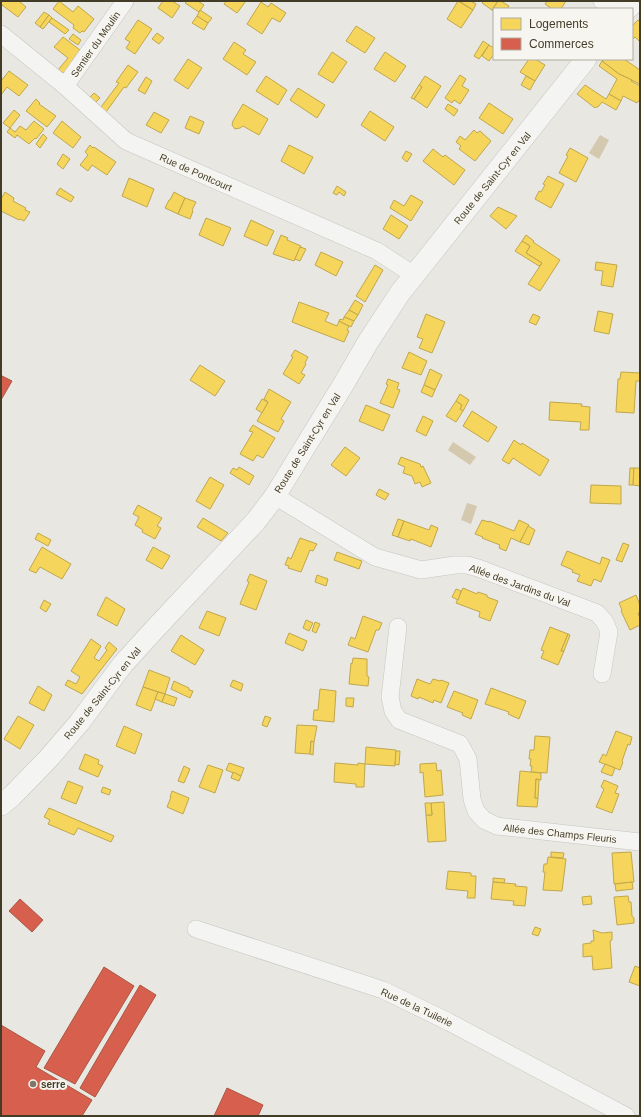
<svg xmlns="http://www.w3.org/2000/svg" width="641" height="1117" viewBox="0 0 641 1117" font-family="Arial,sans-serif">
  <rect width="100%" height="100%" fill="#e8e7e2"/>
  <!-- water -->
  <g fill="#d4c8af">
    <polygon points="600,135 609,140 599,159 589,153"/>
    <polygon points="453,442 476,457 470,465 448,450"/>
    <polygon points="467,503 477,506 471,524 461,520"/>
  </g>
  <!-- homes -->
  <g fill="#f6d55c" stroke="#c0a74c">
    <polygon points="1,1 19,1 26,7 18,17 2,5 1,6"/>
    <polygon points="59,1 73,12 78,6 94,19 84,32 82,31 80,33 73,28 74,25 53,9"/>
    <polygon points="163,1 172,1 180,6 172,18 158,8"/>
    <polygon points="187,1 198,1 204,5 199,12 185,3"/>
    <polygon points="226,1 246,1 237,13 224,4"/>
    <polygon points="458,1 473,10 461,28 447,19"/>
    <polygon points="459,1 471,1 476,4 473,10"/>
    <polygon points="484,1 498,1 492,10 482,3"/>
    <polygon points="498,1 501,1 509,6 507,9 494,9 494,11 492,10"/>
    <polygon points="547,1 566,1 561,9 552,9 545,4"/>
    <polygon points="261,2 268,7 271,3 286,13 280,22 272,18 262,34 247,24"/>
    <polygon points="200,10 212,18 208,23 197,16"/>
    <polygon points="44,12 49,15 40,27 35,23"/>
    <polygon points="49,15 52,18 43,29 40,27"/>
    <polygon points="197,16 208,23 204,30 192,23"/>
    <polygon points="52,18 69,30 65,34 49,22"/>
    <polygon points="138,20 152,29 135,54 126,48 130,42 125,39"/>
    <polygon points="638,20 640,21 640,42 635,37 632,40 632,26"/>
    <polygon points="356,26 375,38 365,53 346,41"/>
    <polygon points="157,33 164,38 159,44 152,39"/>
    <polygon points="73,34 81,40 78,45 69,39"/>
    <polygon points="63,37 80,50 72,61 74,63 65,74 58,70 68,58 54,47"/>
    <polygon points="483,41 489,45 479,59 474,56"/>
    <polygon points="234,42 246,50 243,54 256,62 247,75 223,59"/>
    <polygon points="489,45 494,48 494,54 489,61 482,56"/>
    <polygon points="332,52 347,62 333,83 318,74"/>
    <polygon points="385,52 406,66 395,82 374,69"/>
    <polygon points="188,59 202,68 188,89 174,80"/>
    <polygon points="529,59 535,59 545,65 535,81 520,72"/>
    <polygon points="604,59 624,59 640,70 640,84 619,74 602,61"/>
    <polygon points="602,61 619,74 632,80 631,81 640,86 640,99 637,103 623,96 621,101 609,94 617,79 599,66"/>
    <polygon points="128,65 138,72 126,88 124,87 106,112 101,107 119,83 116,82"/>
    <polygon points="9,71 28,85 19,96 7,87 1,95 1,81"/>
    <polygon points="460,75 466,79 462,86 469,90 460,104 454,100 452,103 445,98"/>
    <polygon points="266,76 287,90 278,105 256,91"/>
    <polygon points="425,76 441,86 427,108 414,99 422,87 419,85"/>
    <polygon points="526,76 535,81 530,90 521,85"/>
    <polygon points="146,77 152,81 145,94 138,90"/>
    <polygon points="419,85 422,87 414,99 411,98"/>
    <polygon points="585,85 606,99 609,94 621,101 616,110 602,102 598,107 596,107 595,108 577,94"/>
    <polygon points="298,88 325,105 317,118 290,100"/>
    <polygon points="94,93 100,98 96,102 90,97"/>
    <polygon points="36,99 40,103 39,104 56,116 47,127 26,111"/>
    <polygon points="489,103 513,119 503,134 479,118"/>
    <polygon points="243,104 268,119 259,135 243,126 240,128 235,129 232,125 233,121"/>
    <polygon points="448,104 458,110 454,116 445,109"/>
    <polygon points="14,110 20,115 10,128 3,123"/>
    <polygon points="370,111 394,127 385,141 361,125"/>
    <polygon points="154,112 169,120 161,133 146,125"/>
    <polygon points="190,116 204,122 199,134 185,128"/>
    <polygon points="34,121 44,129 36,139 35,138 29,144 17,135 15,138 7,132 10,128 15,132 20,126 26,130"/>
    <polygon points="62,121 81,137 73,148 53,133"/>
    <polygon points="474,130 477,133 480,131 491,141 475,161 459,149 461,146 456,142 460,136 465,140"/>
    <polygon points="43,134 47,138 40,148 36,144"/>
    <polygon points="90,145 93,148 94,147 116,162 107,175 92,165 88,171 80,165 88,155 85,152"/>
    <polygon points="289,145 313,157 304,174 281,161"/>
    <polygon points="570,148 588,158 576,182 559,173 568,156 566,155"/>
    <polygon points="433,149 443,157 445,155 465,170 454,185 423,161"/>
    <polygon points="406,151 412,154 407,162 402,158"/>
    <polygon points="63,154 70,159 63,169 57,164"/>
    <polygon points="548,176 564,184 551,208 535,199 539,191 541,192 545,185 543,184"/>
    <polygon points="129,178 154,189 147,207 122,196"/>
    <polygon points="337,186 346,192 344,196 339,192 337,195 333,193"/>
    <polygon points="60,188 74,197 71,202 56,194"/>
    <polygon points="5,192 14,198 13,201 26,208 25,210 30,212 24,221 20,219 19,220 1,211 1,199"/>
    <polygon points="174,192 185,198 178,214 165,208 169,200 170,200"/>
    <polygon points="411,195 423,202 411,221 390,208 394,200 404,206"/>
    <polygon points="185,198 196,202 192,210 193,211 190,219 178,214"/>
    <polygon points="498,207 517,216 506,229 490,216"/>
    <polygon points="391,215 408,226 399,239 383,229"/>
    <polygon points="206,218 231,228 223,246 199,235"/>
    <polygon points="251,220 274,231 267,246 244,236"/>
    <polygon points="281,235 288,238 287,240 301,246 294,261 273,254"/>
    <polygon points="526,235 534,241 533,242 560,260 540,291 528,284 542,263 526,253 530,246 522,241"/>
    <polygon points="522,241 530,246 526,253 542,263 539,266 515,251"/>
    <polygon points="300,247 306,249 300,261 295,259"/>
    <polygon points="321,252 343,262 336,276 315,265"/>
    <polygon points="596,262 617,265 613,287 601,285 603,271 595,270"/>
    <polygon points="375,265 383,270 365,302 356,296"/>
    <polygon points="355,300 363,305 358,315 349,310"/>
    <polygon points="299,302 329,313 325,321 337,326 339,321 349,326 347,330 349,331 344,342 292,322"/>
    <polygon points="349,310 358,315 354,321 344,317"/>
    <polygon points="598,311 613,314 609,334 594,331"/>
    <polygon points="426,314 445,322 432,353 419,348 423,339 417,337"/>
    <polygon points="533,314 540,317 536,325 529,322"/>
    <polygon points="344,317 354,321 351,327 339,321 340,319 343,320"/>
    <polygon points="295,350 308,357 305,363 306,364 301,373 305,375 299,384 283,374 293,357 291,356"/>
    <polygon points="409,352 427,361 421,375 402,368"/>
    <polygon points="200,365 225,381 215,396 190,380"/>
    <polygon points="430,369 442,375 435,390 424,385"/>
    <polygon points="621,372 640,373 640,381 636,381 634,413 616,412 618,379 620,379"/>
    <polygon points="388,379 399,383 397,389 400,390 393,408 380,403 388,385 386,384"/>
    <polygon points="424,385 435,390 432,397 421,392"/>
    <polygon points="269,389 291,402 281,419 284,421 278,432 257,421 268,402 264,399"/>
    <polygon points="460,394 469,400 463,411 460,409 462,405 456,401"/>
    <polygon points="262,399 268,402 262,413 256,409"/>
    <polygon points="456,401 462,405 460,409 463,411 456,422 446,416"/>
    <polygon points="550,402 582,404 581,406 590,407 589,430 580,430 581,422 549,420"/>
    <polygon points="366,405 390,415 383,431 359,421"/>
    <polygon points="472,411 497,427 488,442 463,426"/>
    <polygon points="423,416 433,421 426,436 416,431"/>
    <polygon points="253,425 275,438 263,458 257,455 253,461 240,454 253,432 249,431"/>
    <polygon points="514,440 521,445 522,443 549,460 540,476 513,458 509,464 502,460"/>
    <polygon points="345,447 360,458 346,476 331,465"/>
    <polygon points="401,457 420,464 421,467 423,466 431,483 422,487 420,482 415,484 412,476 403,473 405,467 398,464"/>
    <polygon points="239,467 254,476 249,485 230,473 233,468 237,470"/>
    <polygon points="630,468 634,468 633,485 629,485"/>
    <polygon points="634,468 640,468 640,486 633,485"/>
    <polygon points="210,477 224,485 210,509 196,501"/>
    <polygon points="591,485 621,486 621,504 590,503"/>
    <polygon points="379,489 389,494 385,500 376,495"/>
    <polygon points="138,505 162,518 157,526 161,528 155,539 142,532 143,530 135,525 139,517 133,514"/>
    <polygon points="203,518 228,533 221,541 197,527"/>
    <polygon points="398,519 404,521 398,537 392,535"/>
    <polygon points="482,520 489,522 489,521 514,531 519,520 529,525 520,542 511,538 506,551 499,548 500,545 482,538 483,537 475,534"/>
    <polygon points="404,521 429,530 431,525 438,528 431,547 411,539 410,541 398,537"/>
    <polygon points="528,526 535,530 529,545 520,542"/>
    <polygon points="38,533 51,540 48,546 35,539"/>
    <polygon points="300,538 317,544 313,551 310,550 301,572 288,568 289,566 285,565 288,557 291,559"/>
    <polygon points="623,543 629,545 622,562 616,560"/>
    <polygon points="42,547 71,564 62,579 40,567 36,573 29,570"/>
    <polygon points="153,547 170,556 162,569 146,560"/>
    <polygon points="567,551 600,564 602,557 610,560 601,582 594,579 591,586 577,581 580,575 572,572 573,570 561,565"/>
    <polygon points="337,552 362,561 359,569 334,560"/>
    <polygon points="250,574 267,581 256,610 240,604 249,582 247,581"/>
    <polygon points="317,575 328,579 326,586 315,582"/>
    <polygon points="463,588 477,594 478,592 487,595 487,597 498,601 490,621 479,617 480,612 456,603"/>
    <polygon points="456,589 461,591 458,600 452,597"/>
    <polygon points="636,595 640,605 640,612 638,613 640,618 640,625 630,630 621,611 622,610 619,603"/>
    <polygon points="106,597 125,609 117,626 97,615"/>
    <polygon points="44,600 51,604 46,612 40,608"/>
    <polygon points="207,611 226,618 219,636 199,628"/>
    <polygon points="363,616 382,623 379,630 376,630 368,652 348,645 351,637 355,639"/>
    <polygon points="306,620 313,623 309,631 303,628"/>
    <polygon points="315,622 320,624 316,633 312,631"/>
    <polygon points="550,627 568,634 561,651 564,651 558,665 541,658 544,651 541,650"/>
    <polygon points="289,633 307,641 303,651 285,643"/>
    <polygon points="568,634 570,635 564,651 561,651"/>
    <polygon points="181,635 204,650 195,665 171,651"/>
    <polygon points="91,639 101,646 94,658 99,661 107,650 105,648 109,642 117,649 82,694 65,685 68,680 76,684 80,677 71,671"/>
    <polygon points="353,658 367,659 367,676 369,677 368,686 349,684 351,663 352,664"/>
    <polygon points="149,670 170,678 165,694 143,687"/>
    <polygon points="417,679 430,684 433,679 440,681 441,680 449,683 441,703 434,700 433,703 419,697 418,699 411,696"/>
    <polygon points="233,680 243,684 241,691 230,686"/>
    <polygon points="174,681 189,688 189,690 193,691 190,698 171,689"/>
    <polygon points="38,686 52,695 44,711 29,703"/>
    <polygon points="143,687 158,692 151,711 136,705"/>
    <polygon points="491,688 526,701 519,719 508,714 509,712 485,704"/>
    <polygon points="320,689 336,691 334,722 313,720 314,710 318,710"/>
    <polygon points="454,691 478,700 471,719 462,715 463,713 447,707"/>
    <polygon points="158,692 165,694 162,702 155,699"/>
    <polygon points="165,694 177,698 174,706 162,702"/>
    <polygon points="346,698 354,698 353,707 346,706"/>
    <polygon points="18,716 34,725 20,749 4,739"/>
    <polygon points="265,716 271,718 267,727 262,725"/>
    <polygon points="297,725 317,726 314,742 311,741 310,754 295,753"/>
    <polygon points="124,726 142,734 135,754 116,746"/>
    <polygon points="616,731 632,737 630,745 628,744 622,761 623,762 620,770 599,762 603,754 606,756"/>
    <polygon points="535,736 550,737 547,773 531,772 532,766 530,766 531,759 529,759 530,750 534,750"/>
    <polygon points="311,741 314,742 313,755 310,754"/>
    <polygon points="366,747 396,750 395,766 365,764"/>
    <polygon points="396,751 400,751 399,765 395,764"/>
    <polygon points="85,754 99,760 98,764 103,766 98,777 79,769"/>
    <polygon points="229,763 244,768 241,776 226,770"/>
    <polygon points="335,763 358,765 358,763 365,764 364,787 356,787 356,784 334,782"/>
    <polygon points="436,763 437,771 441,770 443,795 425,797 423,772 420,773 420,764"/>
    <polygon points="605,764 615,768 612,776 601,772"/>
    <polygon points="208,765 223,770 215,793 199,787"/>
    <polygon points="184,766 190,769 184,783 178,781"/>
    <polygon points="520,771 541,773 541,780 536,779 535,798 538,798 537,807 517,806"/>
    <polygon points="233,772 241,776 239,781 231,778"/>
    <polygon points="536,779 539,780 538,798 535,798"/>
    <polygon points="604,780 618,786 615,793 619,794 612,813 596,807 604,789 601,787"/>
    <polygon points="68,781 83,787 76,804 61,798"/>
    <polygon points="103,787 111,790 109,795 101,792"/>
    <polygon points="172,791 189,798 183,814 167,807 171,797 170,797"/>
    <polygon points="444,802 446,841 428,842 426,815 432,815 431,803"/>
    <polygon points="425,803 431,803 432,815 426,815"/>
    <polygon points="49,808 114,836 111,842 78,828 74,835 48,824 50,820 44,817"/>
    <polygon points="551,852 564,853 563,858 551,857"/>
    <polygon points="631,852 634,882 614,884 612,853"/>
    <polygon points="548,857 566,859 562,891 543,890 545,872 543,872 544,864 547,864"/>
    <polygon points="448,871 471,873 471,876 476,876 475,898 467,898 468,891 446,889"/>
    <polygon points="493,878 505,879 504,883 493,882"/>
    <polygon points="493,882 516,884 515,886 527,887 525,906 513,905 514,901 491,899"/>
    <polygon points="632,882 633,889 616,891 615,884"/>
    <polygon points="591,896 592,904 583,905 582,897"/>
    <polygon points="628,896 629,902 631,902 632,916 634,918 634,923 617,925 614,897"/>
    <polygon points="535,927 541,929 538,936 532,934"/>
    <polygon points="593,930 602,933 612,932 612,940 610,941 612,968 593,970 592,956 583,957 583,944 591,943 591,941 594,941"/>
    <polygon points="635,966 640,968 640,986 629,982"/>
  </g>
  <!-- shops -->
  <g fill="#d6604d" stroke="#aa5642">
    <polygon points="2,376 12,381 1,400 1,378"/>
    <polygon points="20,899 43,920 32,932 9,911"/>
    <polygon points="104,967 134,986 75,1084 44,1068"/>
    <polygon points="140,985 156,995 95,1097 80,1088"/>
    <polygon points="1,1025 45,1051 36,1067 92,1100 82,1116 1,1116"/>
    <polygon points="227,1088 263,1105 258,1116 214,1116"/>
  </g>
  <g fill="none" stroke-linecap="round" stroke-linejoin="round">
    <!-- minor casing -->
    <g stroke="#c6c5c0" stroke-width="18">
      <g id="minor">
        <polyline points="602,1 614,9"/>
        <polyline points="1,34 65,86 126,141 377,251 414,275"/>
        <polyline points="65,86 125,1"/>
        <polyline points="275,496 375,557 421,570 455,565 467,565 478,568 597,613 605,622 609,632 602,674"/>
        <polyline points="398,627 390,697 393,711 399,720 460,744 468,759 472,799 476,811 484,820 497,826 640,842"/>
        <polyline points="196,929 383,990 449,1022 626,1116"/>
      </g>
    </g>
    <!-- tertiary casing -->
    <g stroke="#c6c5c0" stroke-width="22">
      <g id="tertiary">
        <polyline points="627,9 636,1"/>
        <polyline points="1,805 12,796 48,759 79,723 123,664 153,631 256,521 275,496 343,385 368,342 400,293 586,59"/>
      </g>
    </g>
    <!-- minor -->
    <use href="#minor" stroke="#f4f4f2" stroke-width="17"/>
    <!-- tertiary -->
    <use href="#tertiary" stroke="#f4f4f2" stroke-width="21"/>
  </g>
  <!-- markers -->
  <circle fill="#7d7869" stroke="#f7f5f0" stroke-width="1.5" cx="33" cy="1084" r="4"/>
  <g text-anchor="middle" stroke-width="4" stroke-linejoin="round" paint-order="stroke">
    <!-- street labels -->
    <g font-size="10" fill="#433d28" stroke="#f7f5f0">
      <text transform="translate(95 44) rotate(-55)" y="4">Sentier du Moulin</text>
      <text transform="translate(196 172) rotate(24)" y="4">Rue de Pontcourt</text>
      <text transform="translate(492 178) rotate(-51)" y="4">Route de Saint-Cyr en Val</text>
      <text transform="translate(307 443) rotate(-58)" y="4">Route de Saint-Cyr en Val</text>
      <text transform="translate(520 585) rotate(20)" y="4">Allée des Jardins du Val</text>
      <text transform="translate(102 693) rotate(-51)" y="4">Route de Saint-Cyr en Val</text>
      <text transform="translate(560 833) rotate(6)" y="4">Allée des Champs Fleuris</text>
      <text transform="translate(417 1007) rotate(25)" y="4">Rue de la Tuilerie</text>
    </g>
    <!-- poi labels -->
    <g font-size="10" font-weight="bold" fill="#433d28" stroke="#f7f5f0" text-anchor="start">
      <text x="41" y="1088">serre</text>
    </g>
  </g>
  <!-- border -->
  <rect width="641" height="1117" fill="none" stroke="#433d28" stroke-width="4"/>
  <!-- legend -->
  <rect x="493" y="8" width="140" height="52" fill="#f7f5f0" stroke="#afaba0"/>
  <rect x="501" y="18" width="20" height="12" fill="#f6d55c" stroke="#afaba0"/>
  <text x="529" y="28" font-size="12" fill="#433d28">Logements</text>
  <rect x="501" y="38" width="20" height="12" fill="#d6604d" stroke="#afaba0"/>
  <text x="529" y="48" font-size="12" fill="#433d28">Commerces</text>
</svg>
